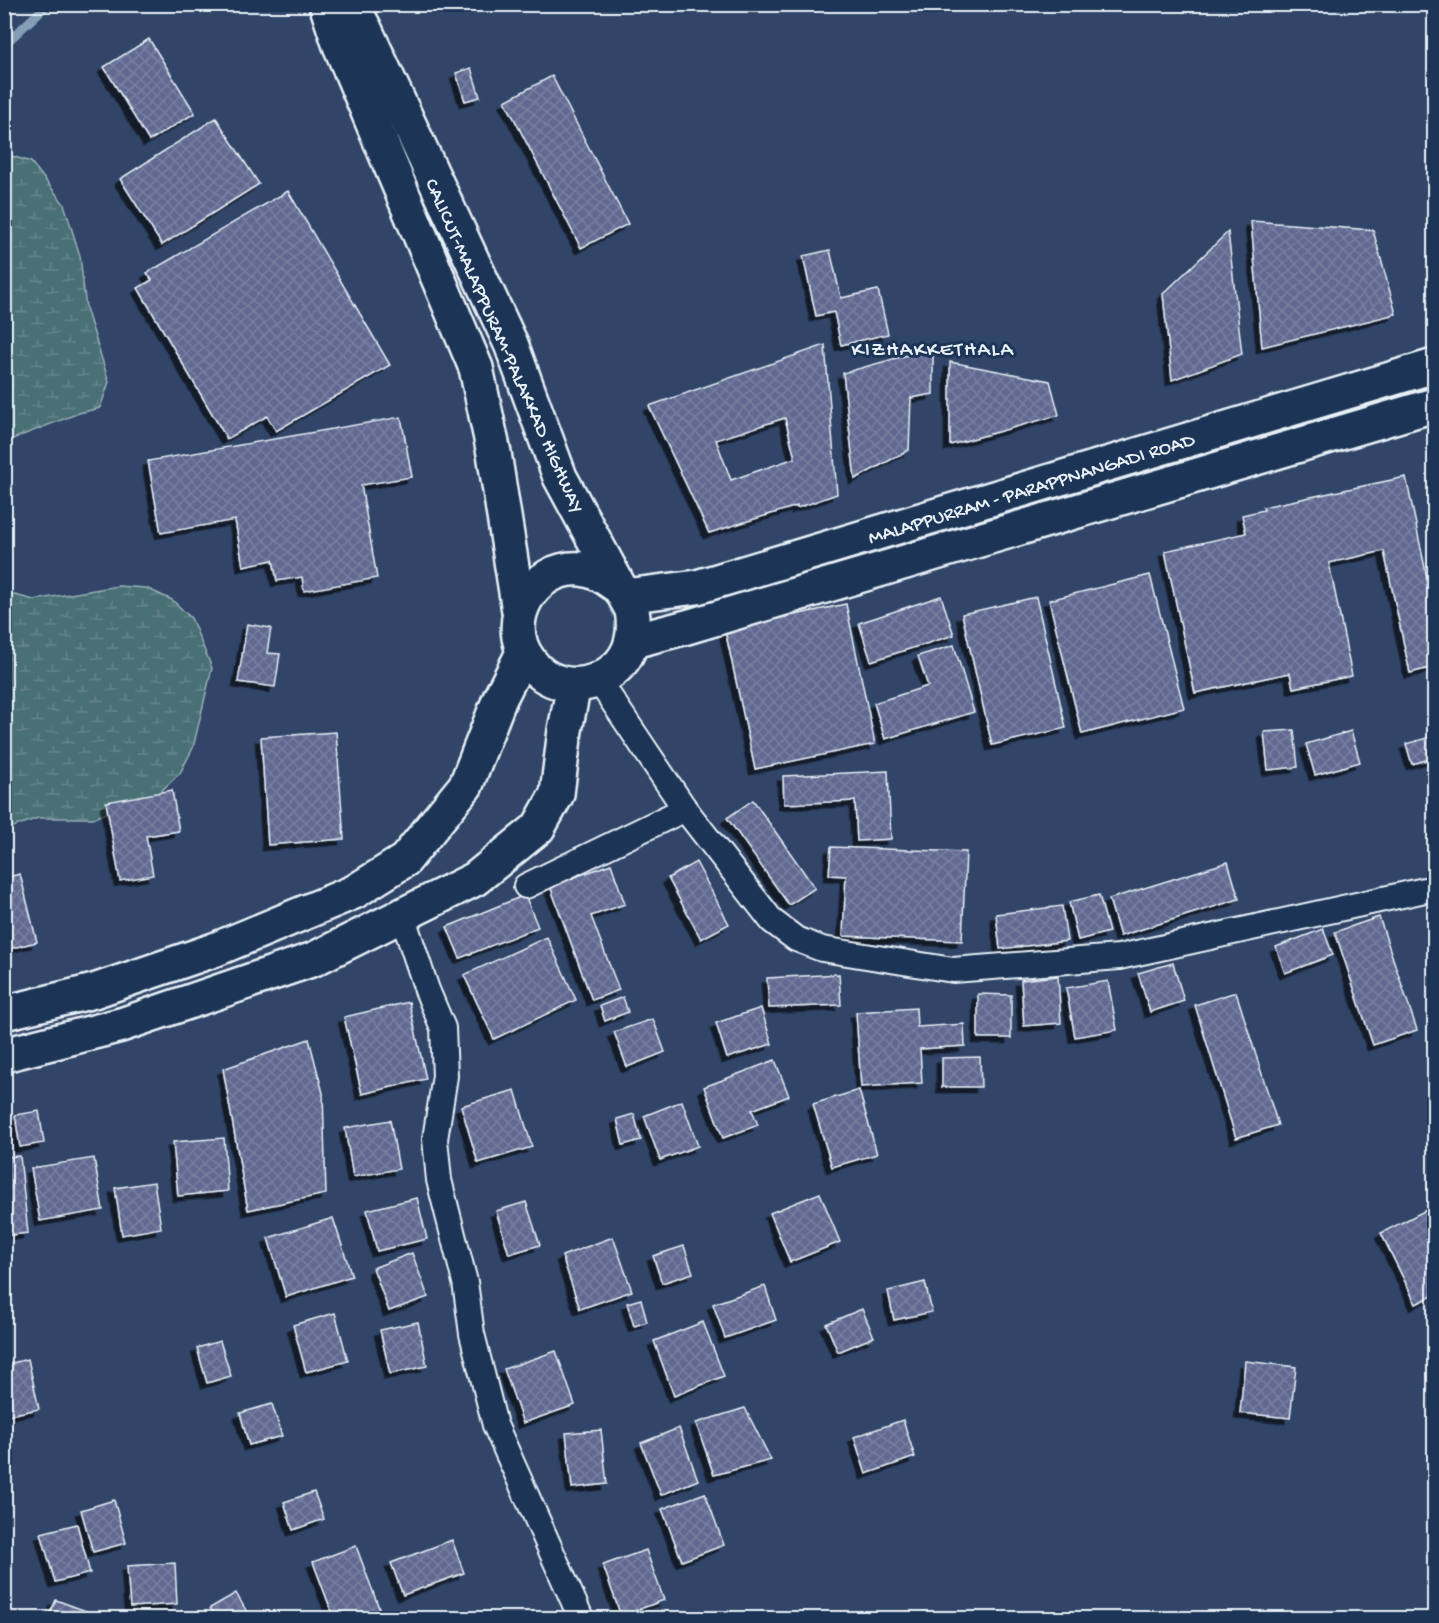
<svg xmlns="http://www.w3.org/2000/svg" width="1439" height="1623" viewBox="0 0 1439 1623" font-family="'Gochi Hand',sans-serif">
  <defs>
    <pattern id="wetland-marsh" width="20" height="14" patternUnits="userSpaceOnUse" patternTransform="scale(1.5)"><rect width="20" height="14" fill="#4a7074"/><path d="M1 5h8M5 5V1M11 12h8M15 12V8" fill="none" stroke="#648589"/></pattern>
    <pattern id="building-cross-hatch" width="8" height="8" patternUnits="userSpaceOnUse" patternTransform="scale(1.5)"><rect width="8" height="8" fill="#616a91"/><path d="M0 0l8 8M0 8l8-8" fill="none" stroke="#7880a1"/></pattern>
    <filter id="shadow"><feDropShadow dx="-5.5" dy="5.5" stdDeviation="0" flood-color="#0009"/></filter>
  </defs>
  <rect width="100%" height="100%" fill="#314568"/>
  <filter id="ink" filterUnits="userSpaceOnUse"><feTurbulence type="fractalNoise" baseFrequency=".0167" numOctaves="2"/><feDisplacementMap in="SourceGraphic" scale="12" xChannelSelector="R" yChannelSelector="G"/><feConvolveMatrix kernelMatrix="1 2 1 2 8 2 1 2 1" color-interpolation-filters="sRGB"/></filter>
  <g filter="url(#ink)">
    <!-- wetland -->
    <g fill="url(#wetland-marsh)" stroke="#99b0b6" stroke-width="1.5">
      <polygon points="5,154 31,162 64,204 80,256 86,308 109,382 100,408 79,413 5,442"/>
      <polygon points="118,586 146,588 172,600 191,618 212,668 193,748 180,773 160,792 94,818 38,818 5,830 4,590 7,593 34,600"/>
    </g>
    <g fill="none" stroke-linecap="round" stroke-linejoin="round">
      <!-- stream -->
      <polyline stroke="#849fb5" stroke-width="9" points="4,45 48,4"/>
    </g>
    <!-- building -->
    <g fill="url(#building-cross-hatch)" stroke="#e8f1f8" stroke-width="1.5" fill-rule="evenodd" filter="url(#shadow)">
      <polygon points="149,39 195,113 149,141 104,67"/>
      <polygon points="471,68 480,97 465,101 456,73"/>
      <polygon points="552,76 628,224 581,248 505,101"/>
      <polygon points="216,118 259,184 162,245 120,179"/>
      <polygon points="288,191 390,365 276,431 267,416 227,439 138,288 152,280 147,273"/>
      <polygon points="1251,221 1373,230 1396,314 1262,347"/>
      <polygon points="1228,232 1242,354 1172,380 1163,294"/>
      <polygon points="830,250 841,298 878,290 888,334 841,345 834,312 816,316 803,256"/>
      <path d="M 825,345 L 837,494 L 797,508 L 797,506 L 709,533 L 649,406 ZM 785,418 L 795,458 L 731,480 L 716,440 Z"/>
      <polygon points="933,348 933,394 911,398 909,450 855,479 843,373"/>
      <polygon points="950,362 1050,381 1059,415 950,445"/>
      <polygon points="401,417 412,477 361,485 377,578 304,591 302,577 277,581 273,560 243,566 235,520 161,533 148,461"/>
      <polygon points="1406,477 1434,611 1434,667 1410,673 1384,551 1329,563 1352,676 1293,688 1290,673 1195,693 1165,551 1246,533 1242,515 1264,510 1263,507"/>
      <polygon points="1150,575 1184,708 1082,734 1049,600"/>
      <polygon points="941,596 954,635 871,661 859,623"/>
      <polygon points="1036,597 1066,728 992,745 962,614"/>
      <polygon points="846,604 875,744 755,769 725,630"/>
      <polygon points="247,624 271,628 267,653 280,654 275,687 238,682"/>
      <polygon points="954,645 974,712 885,739 874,703 928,686 918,656"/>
      <polygon points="1294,730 1298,767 1268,770 1264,732"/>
      <polygon points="1351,731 1360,762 1315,775 1306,744"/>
      <polygon points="336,732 344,839 268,845 261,737"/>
      <polygon points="1434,736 1434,758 1412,764 1406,744"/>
      <polygon points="888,771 891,839 857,841 855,801 784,804 783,776"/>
      <polygon points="172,790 179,831 146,836 153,875 120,881 106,802"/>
      <polygon points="753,800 815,888 789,905 727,818"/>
      <polygon points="831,847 966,852 962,941 843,936 846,876 829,875"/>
      <polygon points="696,862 729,924 701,939 668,878"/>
      <polygon points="1228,862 1239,899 1120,936 1109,899"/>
      <polygon points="611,864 625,904 591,916 619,990 592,1000 550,886"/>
      <polygon points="20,874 37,942 4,950 4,878"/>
      <polygon points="525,895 538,927 460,958 447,927"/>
      <polygon points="1099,895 1109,932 1078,940 1069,902"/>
      <polygon points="1062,906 1067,941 1000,949 996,914"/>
      <polygon points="1379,917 1417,1030 1373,1045 1335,932"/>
      <polygon points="1323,929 1333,955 1285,973 1276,947"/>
      <polygon points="547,937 576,1000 494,1039 464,975"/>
      <polygon points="1173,963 1184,1001 1150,1012 1138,973"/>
      <polygon points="839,974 841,1005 769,1008 767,978"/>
      <polygon points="1058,976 1061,1023 1024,1026 1021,980"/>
      <polygon points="1108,981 1117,1030 1075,1037 1066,988"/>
      <polygon points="1236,992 1278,1125 1236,1138 1195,1005"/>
      <polygon points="978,994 1011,995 1011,1038 978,1038"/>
      <polygon points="623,997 628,1012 605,1021 600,1006"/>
      <polygon points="409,1002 426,1079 362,1094 344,1017"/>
      <polygon points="761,1008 772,1044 727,1058 716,1023"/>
      <polygon points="916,1008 917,1027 964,1024 965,1046 920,1049 922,1083 861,1087 856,1012"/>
      <polygon points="653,1019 665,1052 627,1067 614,1032"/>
      <polygon points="309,1039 323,1093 326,1194 248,1210 223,1069"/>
      <polygon points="980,1057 981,1087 942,1087 942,1058"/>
      <polygon points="775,1060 789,1096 752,1110 758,1125 723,1138 704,1087"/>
      <polygon points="515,1090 532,1147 478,1163 461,1106"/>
      <polygon points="859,1090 877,1154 832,1167 813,1104"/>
      <polygon points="682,1101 698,1146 660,1160 644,1116"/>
      <polygon points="39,1111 44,1143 20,1147 15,1115"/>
      <polygon points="634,1114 641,1140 623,1145 617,1119"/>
      <polygon points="390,1120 399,1169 353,1177 345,1128"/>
      <polygon points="224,1138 228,1191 178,1196 173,1142"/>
      <polygon points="20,1156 28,1233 4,1236 4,1157"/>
      <polygon points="94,1158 103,1210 40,1221 31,1168"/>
      <polygon points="154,1182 161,1228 122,1235 115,1188"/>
      <polygon points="820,1193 840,1242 790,1262 770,1213"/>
      <polygon points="417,1198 427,1239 377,1251 367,1210"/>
      <polygon points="526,1202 540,1245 509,1254 496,1211"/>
      <polygon points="1434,1206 1434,1295 1416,1304 1381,1233"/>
      <polygon points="333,1218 352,1276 286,1297 268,1238"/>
      <polygon points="613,1237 632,1291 580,1309 562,1256"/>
      <polygon points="684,1246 693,1273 662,1283 653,1256"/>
      <polygon points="412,1253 428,1297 389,1311 373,1268"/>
      <polygon points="925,1282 932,1312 894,1320 888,1291"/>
      <polygon points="765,1286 776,1320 725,1338 713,1304"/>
      <polygon points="641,1299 647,1322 634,1326 627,1303"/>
      <polygon points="862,1309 874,1337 838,1352 826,1324"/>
      <polygon points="335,1313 348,1361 306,1372 293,1325"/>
      <polygon points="418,1322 427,1366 390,1374 380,1330"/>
      <polygon points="703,1322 724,1376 674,1396 654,1341"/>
      <polygon points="220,1341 231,1376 207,1383 197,1348"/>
      <polygon points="556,1351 575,1405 523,1423 504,1369"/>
      <polygon points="28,1359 39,1409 4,1416 4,1365"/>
      <polygon points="1245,1361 1296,1367 1290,1418 1240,1413"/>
      <polygon points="272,1404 282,1436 249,1445 240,1413"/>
      <polygon points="745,1408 771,1460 714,1475 696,1423"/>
      <polygon points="903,1420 915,1457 866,1474 854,1437"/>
      <polygon points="679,1428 698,1480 661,1495 641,1443"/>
      <polygon points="601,1430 607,1484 572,1488 566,1433"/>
      <polygon points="314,1492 324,1519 293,1530 284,1502"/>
      <polygon points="705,1493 724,1545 682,1561 662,1509"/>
      <polygon points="114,1500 126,1543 93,1552 81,1510"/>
      <polygon points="77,1524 90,1573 55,1582 41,1533"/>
      <polygon points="452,1540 464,1573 403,1595 391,1563"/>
      <polygon points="356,1546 382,1616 374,1618 334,1618 313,1562"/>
      <polygon points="646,1550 664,1600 621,1616 603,1565"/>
      <polygon points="175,1563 177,1604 130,1607 127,1566"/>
      <polygon points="236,1593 248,1614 240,1618 216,1618 210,1608"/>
      <polygon points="56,1600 105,1618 48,1618"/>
    </g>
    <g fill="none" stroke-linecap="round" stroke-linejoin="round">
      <!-- street casing -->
      <g stroke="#e8f1f8" stroke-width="28">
        <g id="street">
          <polyline points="599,681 685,809 772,921 796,939 822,949 953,970 1119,957 1434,888"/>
          <polyline points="526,886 685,809"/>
          <polyline points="402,915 427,990 443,1028 445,1076 435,1139 439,1180 465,1282 472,1334 495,1425 581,1618"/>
        </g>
      </g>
      <!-- primary casing -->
      <g stroke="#e8f1f8" stroke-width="38">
        <g id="primary">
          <polyline points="625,596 697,587 1434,366"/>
          <polyline points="633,641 687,627 1434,405"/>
        </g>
      </g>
      <!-- highway casing -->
      <g stroke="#e8f1f8" stroke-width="38">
        <g id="highway">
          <polyline points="326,4 339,43 476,368 494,453 519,611"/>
          <path d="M 351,4 L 364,27 L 511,344 L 560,477 L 632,610 C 636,633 632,656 612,671 C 597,683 581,687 562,683 C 548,680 537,672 529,660 C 500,622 533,565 581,569 C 595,570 606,578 617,586"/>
          <polyline points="4,1013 94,991 214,950 354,892 405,860 466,785 500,698 523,653"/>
          <polyline points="4,1055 121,1025 314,959 475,879 538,828 557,794 565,730 574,685"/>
        </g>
      </g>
      <!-- street -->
      <use href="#street" stroke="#1d3557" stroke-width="24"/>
      <!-- primary -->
      <use href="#primary" stroke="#1d3557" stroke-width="33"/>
      <!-- highway -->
      <use href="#highway" stroke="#1d3557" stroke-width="33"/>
    </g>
  </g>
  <g text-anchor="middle" stroke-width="6" stroke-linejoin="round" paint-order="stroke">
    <!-- street labels -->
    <g font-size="20" fill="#e8f1f8" stroke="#1d3557">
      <text transform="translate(506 345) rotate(66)" y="7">CALICUT-MALAPPURAM-PALAKKAD HIGHWAY</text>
      <text transform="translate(1031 487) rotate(-17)" y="7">MALAPPURRAM - PARAPPNANGADI ROAD</text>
    </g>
    <!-- neighbourhood labels -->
    <g font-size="21" letter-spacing="1.5" fill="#e8f1f8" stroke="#1d3557">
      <text x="933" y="355">KIZHAKKETHALA</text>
    </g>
  </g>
  <!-- margin -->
  <rect width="1439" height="1623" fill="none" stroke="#1d3557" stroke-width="24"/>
  <rect x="12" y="12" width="1415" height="1599" fill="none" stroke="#e8f1f8" stroke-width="2" filter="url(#ink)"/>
</svg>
